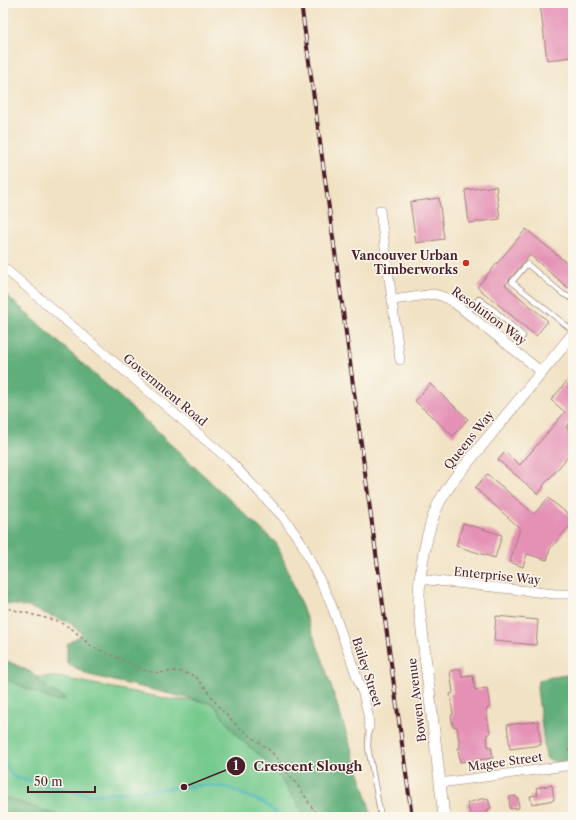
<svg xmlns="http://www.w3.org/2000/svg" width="576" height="820" viewBox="0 0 576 820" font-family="'Libre Caslon Text',serif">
  <rect width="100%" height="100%" fill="#fbf7ec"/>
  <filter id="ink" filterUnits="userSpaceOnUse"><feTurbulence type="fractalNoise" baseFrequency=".025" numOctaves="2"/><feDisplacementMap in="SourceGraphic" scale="8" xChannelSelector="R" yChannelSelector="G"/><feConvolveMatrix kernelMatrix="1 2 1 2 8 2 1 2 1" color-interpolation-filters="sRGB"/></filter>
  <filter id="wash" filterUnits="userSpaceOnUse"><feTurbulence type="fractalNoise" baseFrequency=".012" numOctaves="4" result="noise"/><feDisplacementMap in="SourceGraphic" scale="16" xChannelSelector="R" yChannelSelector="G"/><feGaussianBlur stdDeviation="0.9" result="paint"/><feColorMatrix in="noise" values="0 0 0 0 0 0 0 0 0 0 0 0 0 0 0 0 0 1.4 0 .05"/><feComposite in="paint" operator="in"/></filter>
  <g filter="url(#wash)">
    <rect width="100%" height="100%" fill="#f1e2c4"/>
    <!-- green -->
    <polygon fill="#76ca8e" stroke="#60745c" points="3,677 58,677 174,700 215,700 324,817 3,817"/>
    <!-- forest -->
    <g fill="#60ae79" stroke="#556652">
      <polygon points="3,292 121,398 277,544 321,655 365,791 372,817 306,817 271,765 239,738 213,704 89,675 67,663 67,644 82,634 70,623 28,607 3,603"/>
      <polygon points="3,659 31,672 50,690 64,697 64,700 55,701 3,678"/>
      <polygon points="573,674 573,760 556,762 547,759 545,752 537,688 538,681 546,678"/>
      <polygon points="3,797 64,817 3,817"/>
    </g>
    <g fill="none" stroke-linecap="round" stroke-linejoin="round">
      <!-- stream -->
      <polyline stroke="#46b6bc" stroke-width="2.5" points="3,759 13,777 89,795 206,785 226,787 264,803 281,817"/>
    </g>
    <g id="blocks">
      <!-- building -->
      <g fill="#e491b5">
        <polygon points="540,3 573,3 573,57 547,60"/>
        <polygon points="496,186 500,219 469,223 465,190"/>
        <polygon points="439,198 444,239 416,243 410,202"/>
        <polygon points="526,229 573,268 573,282 568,288 530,255 505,285 548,321 536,336 477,287"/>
        <polygon points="568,380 573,385 573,419 566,427 573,433 573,451 543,486 544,487 538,494 498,460 505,452 520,465 565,412 551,400"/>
        <polygon points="430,384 468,419 453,436 415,401"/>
        <polygon points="487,474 534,514 548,498 573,518 573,522 550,549 547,560 527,554 523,567 510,562 520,528 475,488"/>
        <polygon points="463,523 502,535 495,558 456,546"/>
        <polygon points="496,616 538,620 536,645 494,641"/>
        <polygon points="461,669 462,677 473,676 475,690 487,688 490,708 486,709 490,734 487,734 488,747 491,747 493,758 460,762 458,748 460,748 457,728 456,726 453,727 451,715 453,715 450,694 453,693 450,671"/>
        <polygon points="538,721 541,745 510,749 507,725"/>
        <polygon points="552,785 554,800 532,804 530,796 538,795 536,788"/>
        <polygon points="516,796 516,798 518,798 519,808 510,809 509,797"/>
        <polygon points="485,798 485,800 488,799 491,808 488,809 488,811 485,812 487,817 471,817 467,803"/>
      </g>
    </g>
  </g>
  <g filter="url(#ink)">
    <use href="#blocks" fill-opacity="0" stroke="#9e8078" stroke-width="1"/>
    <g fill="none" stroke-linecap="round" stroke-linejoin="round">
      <!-- service casing -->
      <g stroke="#9e8078" stroke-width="6">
        <g id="service">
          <polyline points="573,299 563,294 527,264 512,282 573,331"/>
          <polyline points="467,313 479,299 494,310 523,336 512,348"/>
          <polyline points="369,727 368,747 381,817"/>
        </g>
      </g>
      <!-- minor casing -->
      <g stroke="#9e8078" stroke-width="10">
        <g id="minor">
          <polyline points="380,210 400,360"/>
          <polyline points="3,267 228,459 283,517 301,542 330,601 363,694 368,714 369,727"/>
          <polyline points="393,300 434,294 444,297 453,302 542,372"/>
          <polyline points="419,579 555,594 573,594"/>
          <polyline points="440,783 573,765"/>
        </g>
      </g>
      <!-- tertiary casing -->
      <g stroke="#9e8078" stroke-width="12">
        <path id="tertiary" d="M 444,817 L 419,605 C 418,576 427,524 441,499 C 445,492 450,485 455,478 L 573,334"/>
      </g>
      <!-- path -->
      <g stroke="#9e8078" stroke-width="1.5" stroke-dasharray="3 3" stroke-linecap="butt">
        <polyline points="3,607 57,621 71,628 91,646 147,671 159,673 175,671 185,673 195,676 204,686 219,707 236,725 268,749 277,758 301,790 318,817"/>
        <polyline points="570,757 569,751 573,745"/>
      </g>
      <!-- service -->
      <use href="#service" stroke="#fff" stroke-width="4.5"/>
      <!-- minor -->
      <use href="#minor" stroke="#fff" stroke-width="9"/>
      <!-- tertiary -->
      <use href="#tertiary" stroke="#fff" stroke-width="11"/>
      <!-- rail casing -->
      <g stroke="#4a1f2b" stroke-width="4">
        <polyline id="rail" points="301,3 412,817"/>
      </g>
      <!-- rail -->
      <use href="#rail" stroke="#fbf7ec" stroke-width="2.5" stroke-dasharray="8" stroke-linecap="butt"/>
    </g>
  </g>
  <!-- markers -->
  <circle fill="#c8321e" stroke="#fbf7ec" stroke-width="1.5" cx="466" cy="263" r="4"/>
  <g text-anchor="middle" stroke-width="3" stroke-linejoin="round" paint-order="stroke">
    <!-- poi labels -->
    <g font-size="12" font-weight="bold" fill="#4a1f2b" stroke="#fbf7ec" text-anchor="end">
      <text x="458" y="260">Vancouver Urban<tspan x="458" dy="14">Timberworks</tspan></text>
    </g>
    <!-- street labels -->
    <g font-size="12" fill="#4a1f2b" stroke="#fbf7ec">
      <text transform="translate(489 316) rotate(36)" y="4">Resolution Way</text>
      <text transform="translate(165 390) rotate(40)" y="4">Government Road</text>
      <text transform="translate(469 440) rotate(-51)" y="4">Queens Way</text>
      <text transform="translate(497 576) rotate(6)" y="4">Enterprise Way</text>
      <text transform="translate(367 672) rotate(72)" y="4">Bailey Street</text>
      <text transform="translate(417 700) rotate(-97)" y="4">Bowen Avenue</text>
      <text transform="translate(505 762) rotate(-8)" y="4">Magee Street</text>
    </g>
  </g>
  <!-- callouts -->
  <path fill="none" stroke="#4a1f2b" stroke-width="1.5" d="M184 787L236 766"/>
  <g fill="#4a1f2b" stroke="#fbf7ec" stroke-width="1.5">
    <circle cx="184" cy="787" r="4"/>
    <circle cx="236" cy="766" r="10"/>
  </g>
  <g font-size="12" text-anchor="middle" font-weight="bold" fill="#fff">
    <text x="236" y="770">1</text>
  </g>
  <g font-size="13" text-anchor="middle" font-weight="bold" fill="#4a1f2b" stroke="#fbf7ec" stroke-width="3" stroke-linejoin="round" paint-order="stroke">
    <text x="308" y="771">Crescent Slough</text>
  </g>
  <!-- margin -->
  <rect width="576" height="820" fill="none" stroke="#fbf7ec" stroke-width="16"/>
  <!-- scale -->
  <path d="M28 786v6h67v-6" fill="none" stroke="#4a1f2b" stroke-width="2"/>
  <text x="34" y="786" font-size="12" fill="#4a1f2b" stroke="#fbf7ec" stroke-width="3" paint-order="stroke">50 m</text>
</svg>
